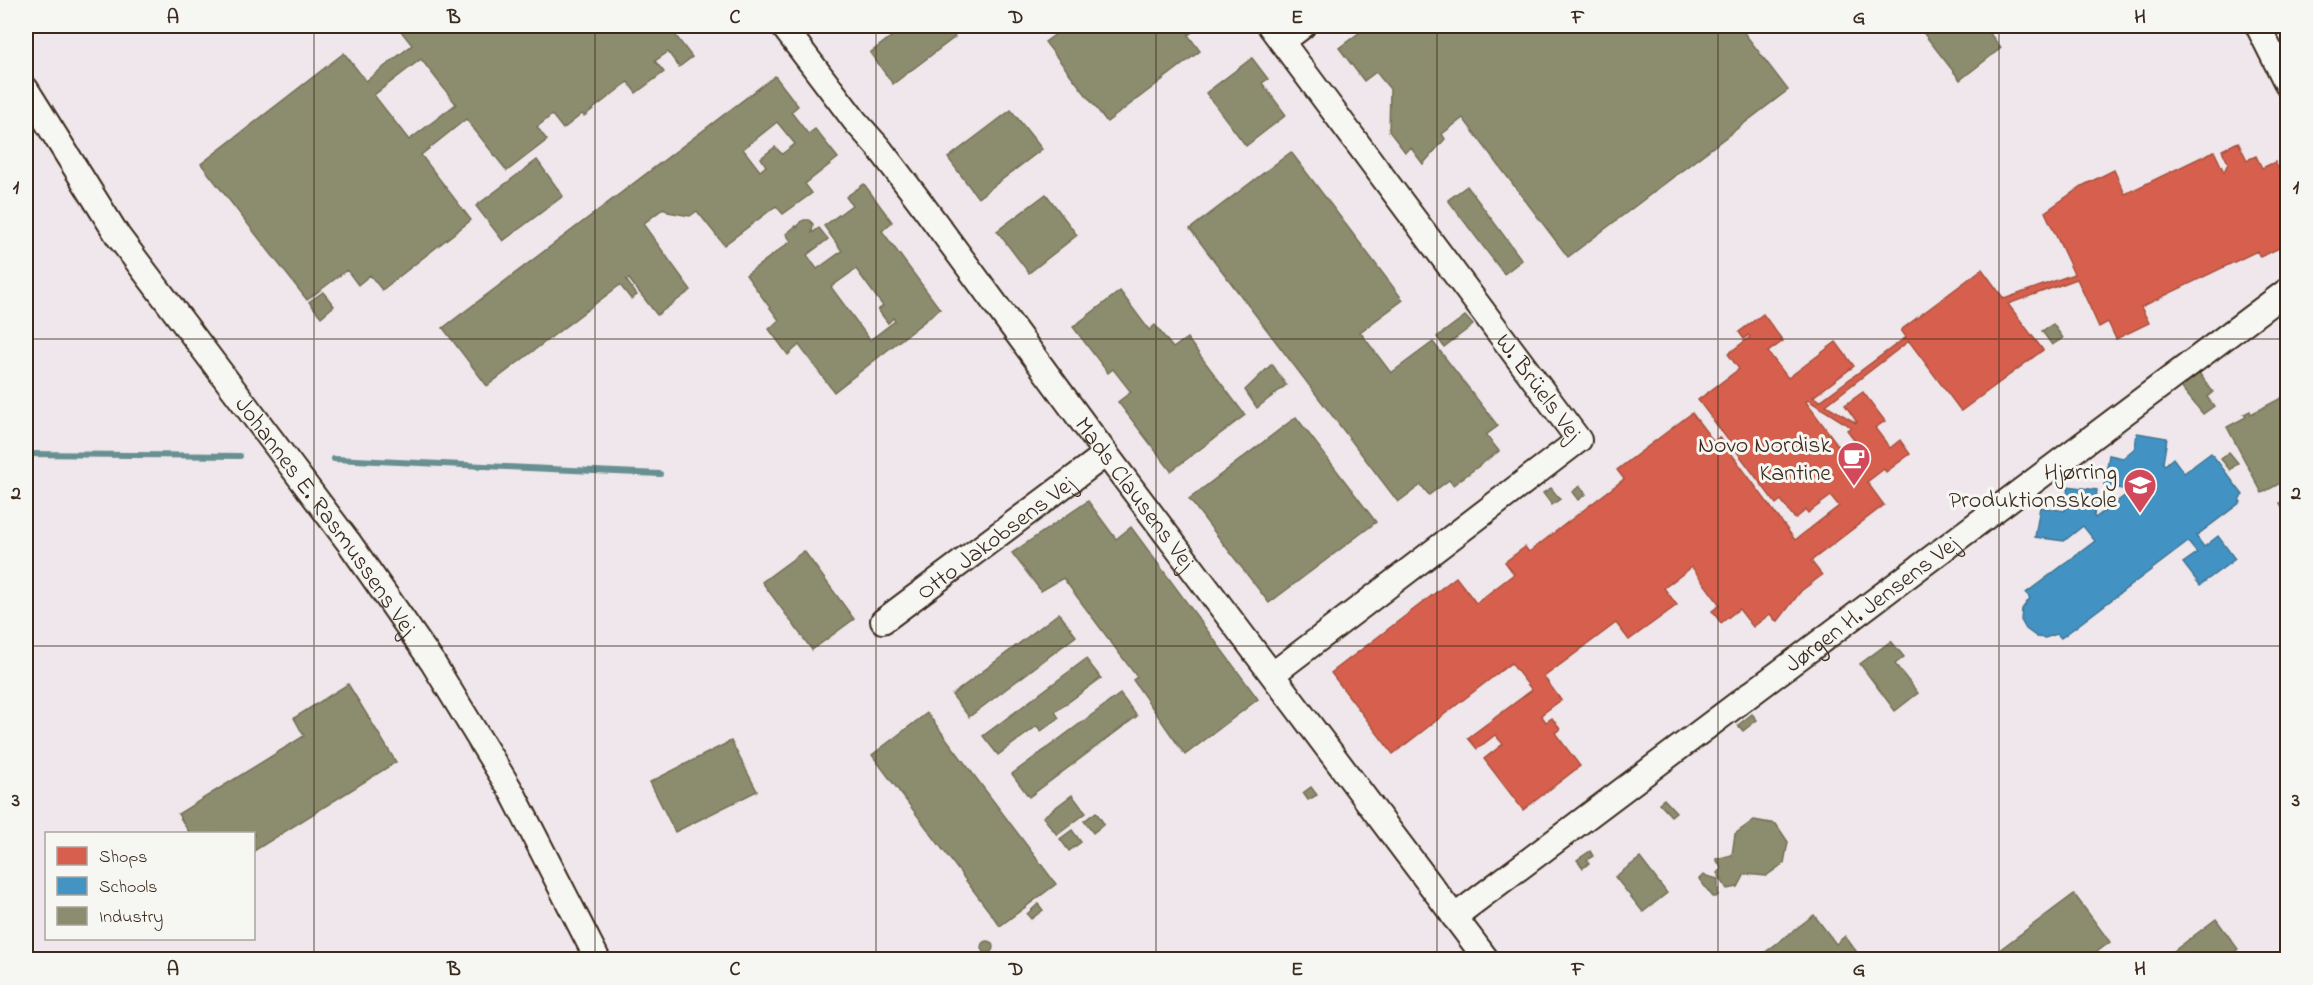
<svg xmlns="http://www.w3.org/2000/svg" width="2313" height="985" viewBox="0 0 2313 985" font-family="'Indie Flower',sans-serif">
  <rect width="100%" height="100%" fill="#efe7eb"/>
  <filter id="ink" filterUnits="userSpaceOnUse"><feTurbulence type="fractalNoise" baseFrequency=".0167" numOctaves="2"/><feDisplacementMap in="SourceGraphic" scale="12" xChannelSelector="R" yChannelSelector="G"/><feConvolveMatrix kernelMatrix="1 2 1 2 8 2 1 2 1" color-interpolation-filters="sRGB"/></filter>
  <g filter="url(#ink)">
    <!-- shops -->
    <path fill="#d6604d" stroke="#a8503f" stroke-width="1.5" fill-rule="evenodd" d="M 2238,142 L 2247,160 L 2256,156 L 2262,168 L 2275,162 L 2283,177 L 2287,175 L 2288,244 L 2260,257 L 2257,251 L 2141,307 L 2149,323 L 2116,339 L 2108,322 L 2099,327 L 2077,279 L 2008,304 L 2043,350 L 1961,411 L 1909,341 L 1826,405 L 1856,423 L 1857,422 L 1845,405 L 1863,392 L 1885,421 L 1875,428 L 1890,448 L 1900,440 L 1910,454 L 1886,472 L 1884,469 L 1867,482 L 1884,505 L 1811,561 L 1822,575 L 1801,591 L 1778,621 L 1775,620 L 1770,614 L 1753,627 L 1739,609 L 1721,623 L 1712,611 L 1720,605 L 1692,567 L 1664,588 L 1677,605 L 1629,640 L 1616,623 L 1544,677 L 1561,700 L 1541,715 L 1546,722 L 1552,718 L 1560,729 L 1555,733 L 1580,766 L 1523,810 L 1484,759 L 1503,744 L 1495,735 L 1477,749 L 1468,738 L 1532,690 L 1511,663 L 1393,754 L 1331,673 L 1456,577 L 1476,603 L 1514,574 L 1505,562 L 1525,547 L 1529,552 L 1624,479 L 1617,470 L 1692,413 L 1714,442 L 1719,437 L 1795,540 L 1839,506 L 1831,496 L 1808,513 L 1806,510 L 1795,519 L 1781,500 L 1776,504 L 1698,400 L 1739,369 L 1728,354 L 1750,337 L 1748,335 L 1744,339 L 1739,332 L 1763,314 L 1783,341 L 1768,352 L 1788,378 L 1836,342 L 1854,366 L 1813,397 L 1820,401 L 1906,337 L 1901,330 L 1982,269 L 2004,299 L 2074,274 L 2045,212 L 2082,186 L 2114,170 L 2125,194 L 2214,151 L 2224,172 L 2228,163 L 2222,150 ZM 1808,400 L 1851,427 L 1847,430 L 1856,442 L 1843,452 L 1806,402 Z"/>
    <!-- schools -->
    <polygon fill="#4393c3" stroke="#417492" stroke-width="1.5" points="2137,433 2167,438 2163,463 2165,465 2173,458 2184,473 2211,453 2243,495 2239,499 2241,502 2196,536 2204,547 2218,536 2235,559 2200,585 2183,563 2197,553 2188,542 2061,638 2057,634 2045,638 2037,637 2026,629 2021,620 2022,609 2030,598 2026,593 2095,541 2083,526 2064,541 2035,537 2040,507 2065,511 2068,486 2097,490 2094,516 2095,518 2131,491 2104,485 2109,455 2123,458 2135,448"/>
    <!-- industry -->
    <g fill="#8c8c6e" stroke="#746f56" stroke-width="1.5" fill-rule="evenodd">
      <path d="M 397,26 L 664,26 L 667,29 L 669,27 L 692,57 L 679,67 L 668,52 L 655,61 L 664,72 L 636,93 L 628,82 L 584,116 L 582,114 L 563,129 L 552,115 L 537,127 L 547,140 L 507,171 L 466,119 L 421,155 L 471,220 L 382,290 L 370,275 L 358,285 L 347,270 L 307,300 L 201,164 L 344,53 L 366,81 L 412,45 ZM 421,59 L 456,104 L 409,140 L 374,95 Z"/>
      <polygon points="905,26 946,26 955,37 893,84 870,53"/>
      <polygon points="1067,26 1201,26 1188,35 1200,51 1107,122 1045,42"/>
      <polygon points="1368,26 1739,26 1788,90 1568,257 1463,118 1442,134 1445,139 1423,164 1411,148 1405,152 1389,131 1390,89 1376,72 1364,81 1339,48"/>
      <polygon points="1918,26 1987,26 1985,27 2001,48 1960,80"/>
      <polygon points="1252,58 1268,79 1262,83 1286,115 1246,146 1206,93"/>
      <path d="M 775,76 L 798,106 L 791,112 L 808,134 L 815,129 L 838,158 L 805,184 L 812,193 L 783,214 L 776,206 L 724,245 L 697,211 L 690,216 L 668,212 L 664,208 L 643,224 L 691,290 L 657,315 L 629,279 L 626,280 L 637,295 L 631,299 L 620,285 L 487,386 L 443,328 ZM 777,122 L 795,144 L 782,154 L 775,147 L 761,158 L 766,166 L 760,171 L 743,149 Z"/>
      <polygon points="1011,110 1042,149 978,198 948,158"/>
      <polygon points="1291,152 1403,300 1360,332 1391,373 1433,342 1498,426 1486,435 1499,451 1453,485 1449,480 1429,495 1421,485 1398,502 1190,229"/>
      <polygon points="537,160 563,196 503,241 476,206"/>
      <path d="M 864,184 L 892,222 L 882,231 L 940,309 L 834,392 L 799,345 L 788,355 L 769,329 L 779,320 L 746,275 L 791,241 L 786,234 L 796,226 L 797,228 L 800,222 L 804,220 L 809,220 L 813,224 L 812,233 L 819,228 L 828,239 L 807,255 L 817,269 L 842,251 L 824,226 L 852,205 L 846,197 ZM 856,269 L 883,306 L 878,310 L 888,323 L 893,318 L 895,321 L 870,340 L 831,287 Z"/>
      <polygon points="1467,186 1522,260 1504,274 1448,200"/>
      <polygon points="1046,194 1077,235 1029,273 997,231"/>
      <polygon points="1120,291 1149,330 1155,325 1173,348 1187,338 1245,415 1171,471 1118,402 1131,392 1113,369 1108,373 1073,327"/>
      <polygon points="323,292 334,306 321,317 309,302"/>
      <polygon points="1465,316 1473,325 1444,347 1437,337"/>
      <polygon points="2053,324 2063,338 2052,345 2042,331"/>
      <polygon points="1272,364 1286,385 1257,408 1245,390"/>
      <polygon points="2199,373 2213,392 2207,397 2214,406 2203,414 2181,387"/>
      <polygon points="2285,396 2288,401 2288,479 2262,493 2227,427 2246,417 2244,414 2250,411 2251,414"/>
      <polygon points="1296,417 1376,522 1269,603 1189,499"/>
      <polygon points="2229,452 2238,463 2230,470 2221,459"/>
      <polygon points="1580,486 1586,494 1578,500 1572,492"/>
      <polygon points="1551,488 1560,499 1552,505 1543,493"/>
      <polygon points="2288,499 2288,518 2280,503"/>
      <polygon points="1088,501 1116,539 1131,527 1258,699 1185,755 1133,680 1137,677 1063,578 1041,591 1012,553"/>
      <polygon points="804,551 854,619 812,650 762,582"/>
      <polygon points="1059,613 1076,636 969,717 952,695"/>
      <polygon points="1891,641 1904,657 1895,664 1918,693 1895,711 1860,664"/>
      <polygon points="1086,659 1101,678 1055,712 1059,718 1041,731 1037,726 998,755 983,736"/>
      <polygon points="348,684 396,762 254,851 254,834 190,834 178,814 304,736 294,718"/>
      <polygon points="1120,694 1137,716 1029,797 1012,774"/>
      <polygon points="927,713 1056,884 1000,926 872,755"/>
      <polygon points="1752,714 1757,720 1743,731 1738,725"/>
      <polygon points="731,741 757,791 675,832 650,782"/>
      <polygon points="1311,787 1317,795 1308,800 1303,793"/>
      <polygon points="1072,795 1086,813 1057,835 1043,817"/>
      <polygon points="1664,799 1676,812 1671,816 1659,803"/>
      <polygon points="1096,812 1104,824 1093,833 1084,821"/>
      <polygon points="1754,820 1776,824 1788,842 1784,863 1766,876 1745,874 1738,887 1727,889 1717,873 1722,869 1716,859 1732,855 1735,834"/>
      <polygon points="1072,830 1081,842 1069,851 1060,839"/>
      <polygon points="1590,851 1593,856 1587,860 1589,863 1583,868 1577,860"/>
      <polygon points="1640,858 1667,893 1643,912 1615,877"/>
      <polygon points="1703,875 1718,879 1718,895 1716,897 1713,897 1699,879"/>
      <polygon points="2074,894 2110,942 2086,960 1986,960"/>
      <polygon points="1038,904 1043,910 1031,919 1027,914"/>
      <polygon points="1814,915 1836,944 1845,936 1862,959 1755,960"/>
      <polygon points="2216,919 2238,949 2224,960 2162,960"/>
      <circle cx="987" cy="947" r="6"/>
    </g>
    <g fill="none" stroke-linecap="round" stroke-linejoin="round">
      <!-- stream -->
      <g stroke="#679092" stroke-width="6">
        <polyline points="26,454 240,456"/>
        <polyline points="334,459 660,474"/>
      </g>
      <!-- minor casing -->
      <g stroke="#3b2a1e" stroke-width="28">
        <g id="minor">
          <path id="s1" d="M 783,26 L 855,121 L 879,148 L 918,199 L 1106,454 L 1487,960"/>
          <path id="s2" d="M 1270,26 L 1579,440 L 1273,674"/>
          <polyline points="2258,26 2288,86"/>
          <polyline points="1282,42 1303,26"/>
          <path id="s3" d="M 26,89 L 118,236 L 350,544 L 433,663 L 513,794 L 598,960"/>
          <path id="s4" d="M 883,621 L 1106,454"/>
          <path id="s5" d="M 1454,917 L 2288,290"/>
        </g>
      </g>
      <!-- minor -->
      <use href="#minor" stroke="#f6f6f2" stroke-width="24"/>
    </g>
  </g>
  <!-- grid -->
  <path fill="none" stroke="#3b2a1e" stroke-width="1.5" stroke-opacity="0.55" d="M 314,26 L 314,960M 595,26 L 595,960M 876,26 L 876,960M 1156,26 L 1156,960M 1437,26 L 1437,960M 1718,26 L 1718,960M 1999,26 L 1999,960M 26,339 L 2288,339M 26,646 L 2288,646"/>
  <!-- icons -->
  <defs>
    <g id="cafe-pin" transform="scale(1.725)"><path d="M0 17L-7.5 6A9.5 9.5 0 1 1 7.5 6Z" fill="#d1495b" stroke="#f6f6f2"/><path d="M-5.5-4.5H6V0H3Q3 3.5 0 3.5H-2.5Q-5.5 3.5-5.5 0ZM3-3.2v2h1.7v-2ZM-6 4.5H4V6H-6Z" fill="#fff"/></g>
    <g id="school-pin" transform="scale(1.725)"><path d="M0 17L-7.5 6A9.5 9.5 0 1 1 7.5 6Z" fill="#d1495b" stroke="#f6f6f2"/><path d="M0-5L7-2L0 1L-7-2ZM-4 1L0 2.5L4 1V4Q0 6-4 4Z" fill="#fff"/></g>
  </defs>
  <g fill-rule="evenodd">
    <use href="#cafe-pin" x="1854" y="458"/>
    <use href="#school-pin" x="2140" y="485"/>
  </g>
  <g text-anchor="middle" stroke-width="6" stroke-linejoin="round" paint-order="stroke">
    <!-- street labels -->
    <g font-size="24" fill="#3b2a1e" stroke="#f6f6f2">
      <text dy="8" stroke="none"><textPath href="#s2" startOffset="450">W. Brüels Vej</textPath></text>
      <text dy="8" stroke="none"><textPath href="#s1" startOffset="585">Mads Clausens Vej</textPath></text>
      <text dy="8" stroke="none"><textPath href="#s3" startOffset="522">Johannes E. Rasmussens Vej</textPath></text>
      <text dy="8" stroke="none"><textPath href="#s4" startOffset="140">Otto Jakobsens Vej</textPath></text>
      <text dy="8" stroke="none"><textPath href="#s5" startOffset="522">Jørgen H. Jensens Vej</textPath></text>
    </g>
    <!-- poi labels -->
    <g font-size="24" fill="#3b2a1e" stroke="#f6f6f2" text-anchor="end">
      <text x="1831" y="452">Novo Nordisk<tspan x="1831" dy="28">Kantine</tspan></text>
      <text x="2117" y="479">Hjørring<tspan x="2117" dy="28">Produktionsskole</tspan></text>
    </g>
  </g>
  <!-- margin -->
  <rect width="2313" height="985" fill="none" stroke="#f6f6f2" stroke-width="66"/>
  <!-- legend -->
  <rect x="45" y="832" width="210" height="108" fill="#f6f6f2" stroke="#aba49d" stroke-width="1.5"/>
  <rect x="57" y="847" width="30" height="18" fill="#d6604d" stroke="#aba49d" stroke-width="1.5"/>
  <text x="99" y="862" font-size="18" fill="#3b2a1e">Shops</text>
  <rect x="57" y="877" width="30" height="18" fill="#4393c3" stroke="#aba49d" stroke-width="1.5"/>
  <text x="99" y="892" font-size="18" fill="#3b2a1e">Schools</text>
  <rect x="57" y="907" width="30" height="18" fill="#8c8c6e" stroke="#aba49d" stroke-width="1.5"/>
  <text x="99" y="922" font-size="18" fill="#3b2a1e">Industry</text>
  <rect x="33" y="33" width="2247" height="919" fill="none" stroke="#3b2a1e" stroke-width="2"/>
  <g font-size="20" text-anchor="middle" font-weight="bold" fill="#3b2a1e">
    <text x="173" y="23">A</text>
    <text x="454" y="23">B</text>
    <text x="735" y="23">C</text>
    <text x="1016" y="23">D</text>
    <text x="1297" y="23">E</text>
    <text x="1578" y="23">F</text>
    <text x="1859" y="23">G</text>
    <text x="2140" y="23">H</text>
    <text x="16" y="193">1</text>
    <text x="2296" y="193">1</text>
    <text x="16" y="499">2</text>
    <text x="2296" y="499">2</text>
    <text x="16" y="806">3</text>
    <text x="2296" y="806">3</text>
    <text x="173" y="975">A</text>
    <text x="454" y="975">B</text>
    <text x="735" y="975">C</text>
    <text x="1016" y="975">D</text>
    <text x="1297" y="975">E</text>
    <text x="1578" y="975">F</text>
    <text x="1859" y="975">G</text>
    <text x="2140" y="975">H</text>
  </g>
</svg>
